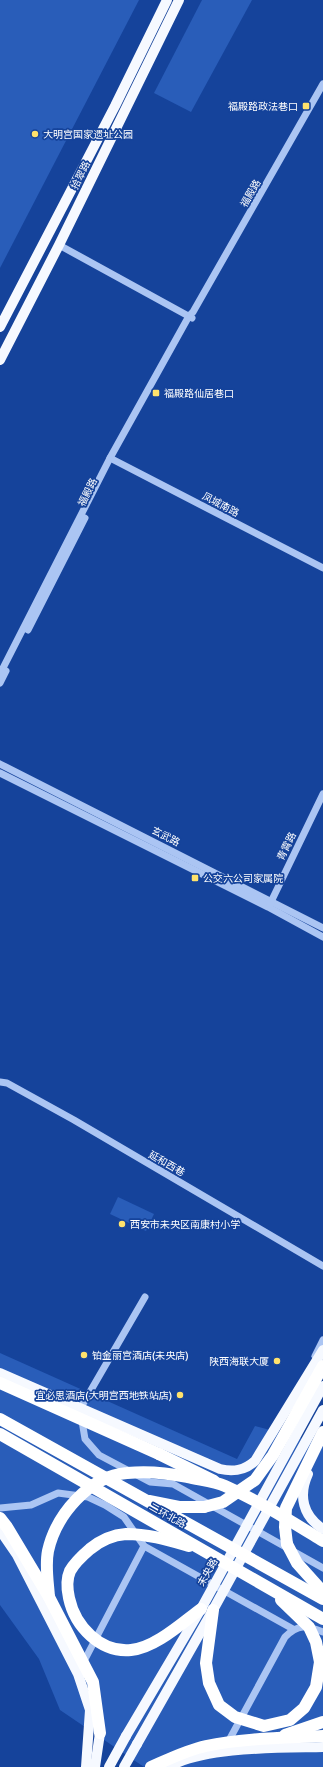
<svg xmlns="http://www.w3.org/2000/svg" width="323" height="1767" viewBox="0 0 323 1767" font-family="Signika,'Noto Sans SC',sans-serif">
  <rect width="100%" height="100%" fill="#15439b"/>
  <!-- green -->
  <g fill="#295db9">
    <polygon points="0,0 139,0 0,268"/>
    <polygon points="202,0 252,0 191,112 154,93"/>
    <polygon points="118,1197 154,1214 146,1231 110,1214"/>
    <polygon points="0,1353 237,1459 255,1426 323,1444 323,1767 144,1767 60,1710 39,1659 0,1605"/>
  </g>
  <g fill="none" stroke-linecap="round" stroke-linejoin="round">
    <!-- minor -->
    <g stroke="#abc5f3" stroke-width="7">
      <polyline points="59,245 192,318"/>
      <polyline points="110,458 323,568"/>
      <polyline points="28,630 85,518"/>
      <polyline points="0,674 110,458 189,316 193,312 323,84"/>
      <polyline points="0,683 6,671"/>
      <polyline points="0,764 323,928"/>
      <polyline points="0,773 268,907 323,937"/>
      <polyline points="270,904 323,794"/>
      <polyline points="0,1082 7,1083 74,1120 323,1266"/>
      <polyline points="145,1297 80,1409 85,1439 99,1455 150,1482 173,1484 323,1568"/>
      <polyline points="315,1356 323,1340"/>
      <polyline points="0,1508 31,1505 58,1493 88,1497 105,1505 124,1517 144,1546 293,1629"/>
      <polyline points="82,1665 144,1546"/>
      <path d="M 227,1744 L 285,1637 C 298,1624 307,1625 323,1632"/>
    </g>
    <!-- major -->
    <g stroke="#f6f9ff" stroke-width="10">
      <polyline points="0,327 115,106 167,0"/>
      <polyline points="0,360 59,245 179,0"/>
      <path d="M 0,1373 L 220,1469 C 233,1472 244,1471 255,1461 L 323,1350"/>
      <path d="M 308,1474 C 298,1496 303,1516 323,1529"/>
      <polyline points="0,1530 17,1555 78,1674 90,1710 86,1767"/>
      <polyline points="95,1767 100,1733"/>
      <polyline points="109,1767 126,1736"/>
      <polyline points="124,1767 137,1744"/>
      <path d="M 169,1767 C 203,1746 283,1748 323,1747"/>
    </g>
    <!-- highway -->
    <g stroke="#fff" stroke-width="12">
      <polyline points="159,1454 214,1481"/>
      <polyline points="149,1501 179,1507 204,1507"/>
      <polyline points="287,1544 285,1527 286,1508 323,1432"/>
      <polyline points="285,1735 323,1722"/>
    </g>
    <!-- major-bridge -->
    <g stroke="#f6f9ff" stroke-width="10">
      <polyline points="126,1736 201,1609 323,1386"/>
      <polyline points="137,1744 213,1610 323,1410"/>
    </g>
    <!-- highway-bridge -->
    <g stroke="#fff" stroke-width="12">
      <polyline points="0,1383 159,1454"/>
      <polyline points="0,1419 323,1599"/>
      <polyline points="0,1434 323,1619"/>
      <polyline points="204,1507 223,1502 255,1480 273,1455 323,1366"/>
      <polyline points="0,1518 7,1527 49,1597 93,1682 100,1733"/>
      <polyline points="287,1544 297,1563 323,1592"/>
      <path d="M 189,1546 C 168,1540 148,1534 126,1534 C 112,1535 101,1540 90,1549 C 83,1555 75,1562 70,1571 C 66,1580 67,1589 69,1598 C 75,1626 100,1653 131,1650 C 155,1648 182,1623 201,1609"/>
      <path d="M 49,1597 C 48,1582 45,1566 48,1551 C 56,1515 89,1476 127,1473 C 146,1471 168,1473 187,1477 C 199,1480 214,1481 225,1486 C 259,1501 292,1522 323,1541"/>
      <polyline points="213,1610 206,1663 209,1683 219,1705 235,1717 264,1726 290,1720 304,1708 316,1687 320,1662 316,1642 309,1627 281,1600"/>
      <path d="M 151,1767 C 169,1759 187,1750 206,1746 C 244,1738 285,1738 323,1736"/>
    </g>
  </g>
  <!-- markers -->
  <g fill="#ffe26c" stroke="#15439b" stroke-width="1.5">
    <rect x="302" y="102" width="8" height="8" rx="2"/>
    <circle cx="35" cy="134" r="4"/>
    <rect x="152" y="389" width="8" height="8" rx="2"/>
    <rect x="191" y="874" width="8" height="8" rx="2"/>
    <circle cx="122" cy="1224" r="4"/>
    <circle cx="84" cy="1355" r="4"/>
    <circle cx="277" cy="1361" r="4"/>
    <circle cx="180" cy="1395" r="4"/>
  </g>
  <g text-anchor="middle" stroke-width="3.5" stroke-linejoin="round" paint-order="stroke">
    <!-- poi labels -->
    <g font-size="10" fill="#fff" stroke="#15439b" text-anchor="start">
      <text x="298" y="110" text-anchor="end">福殿路政法巷口</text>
      <text x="43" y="138">大明宫国家遗址公园</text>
      <text x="164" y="397">福殿路仙居巷口</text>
      <text x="203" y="882">公交六公司家属院</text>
      <text x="130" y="1228">西安市未央区南康村小学</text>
      <text x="92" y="1359">铂金丽宫酒店(未央店)</text>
      <text x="269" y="1365" text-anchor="end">陕西海联大厦</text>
      <text x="172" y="1399" text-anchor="end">宜必思酒店(大明宫西地铁站店)</text>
    </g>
    <!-- street labels -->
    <g font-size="10" fill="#fff" stroke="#15439b">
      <text transform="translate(80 175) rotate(-64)" y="4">拾翠路</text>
      <text transform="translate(250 193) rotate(-60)" y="4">福殿路</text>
      <text transform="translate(87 492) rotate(-64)" y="4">福殿路</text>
      <text transform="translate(221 504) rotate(28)" y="4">凤城南路</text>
      <text transform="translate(166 836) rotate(27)" y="4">玄武路</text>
      <text transform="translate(286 846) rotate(-64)" y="4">青霄路</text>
      <text transform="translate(167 1163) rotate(30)" y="4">延和西巷</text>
      <text transform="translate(168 1515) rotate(29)" y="4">二环北路</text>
      <text transform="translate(207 1572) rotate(-61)" y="4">未央路</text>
    </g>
  </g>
</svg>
